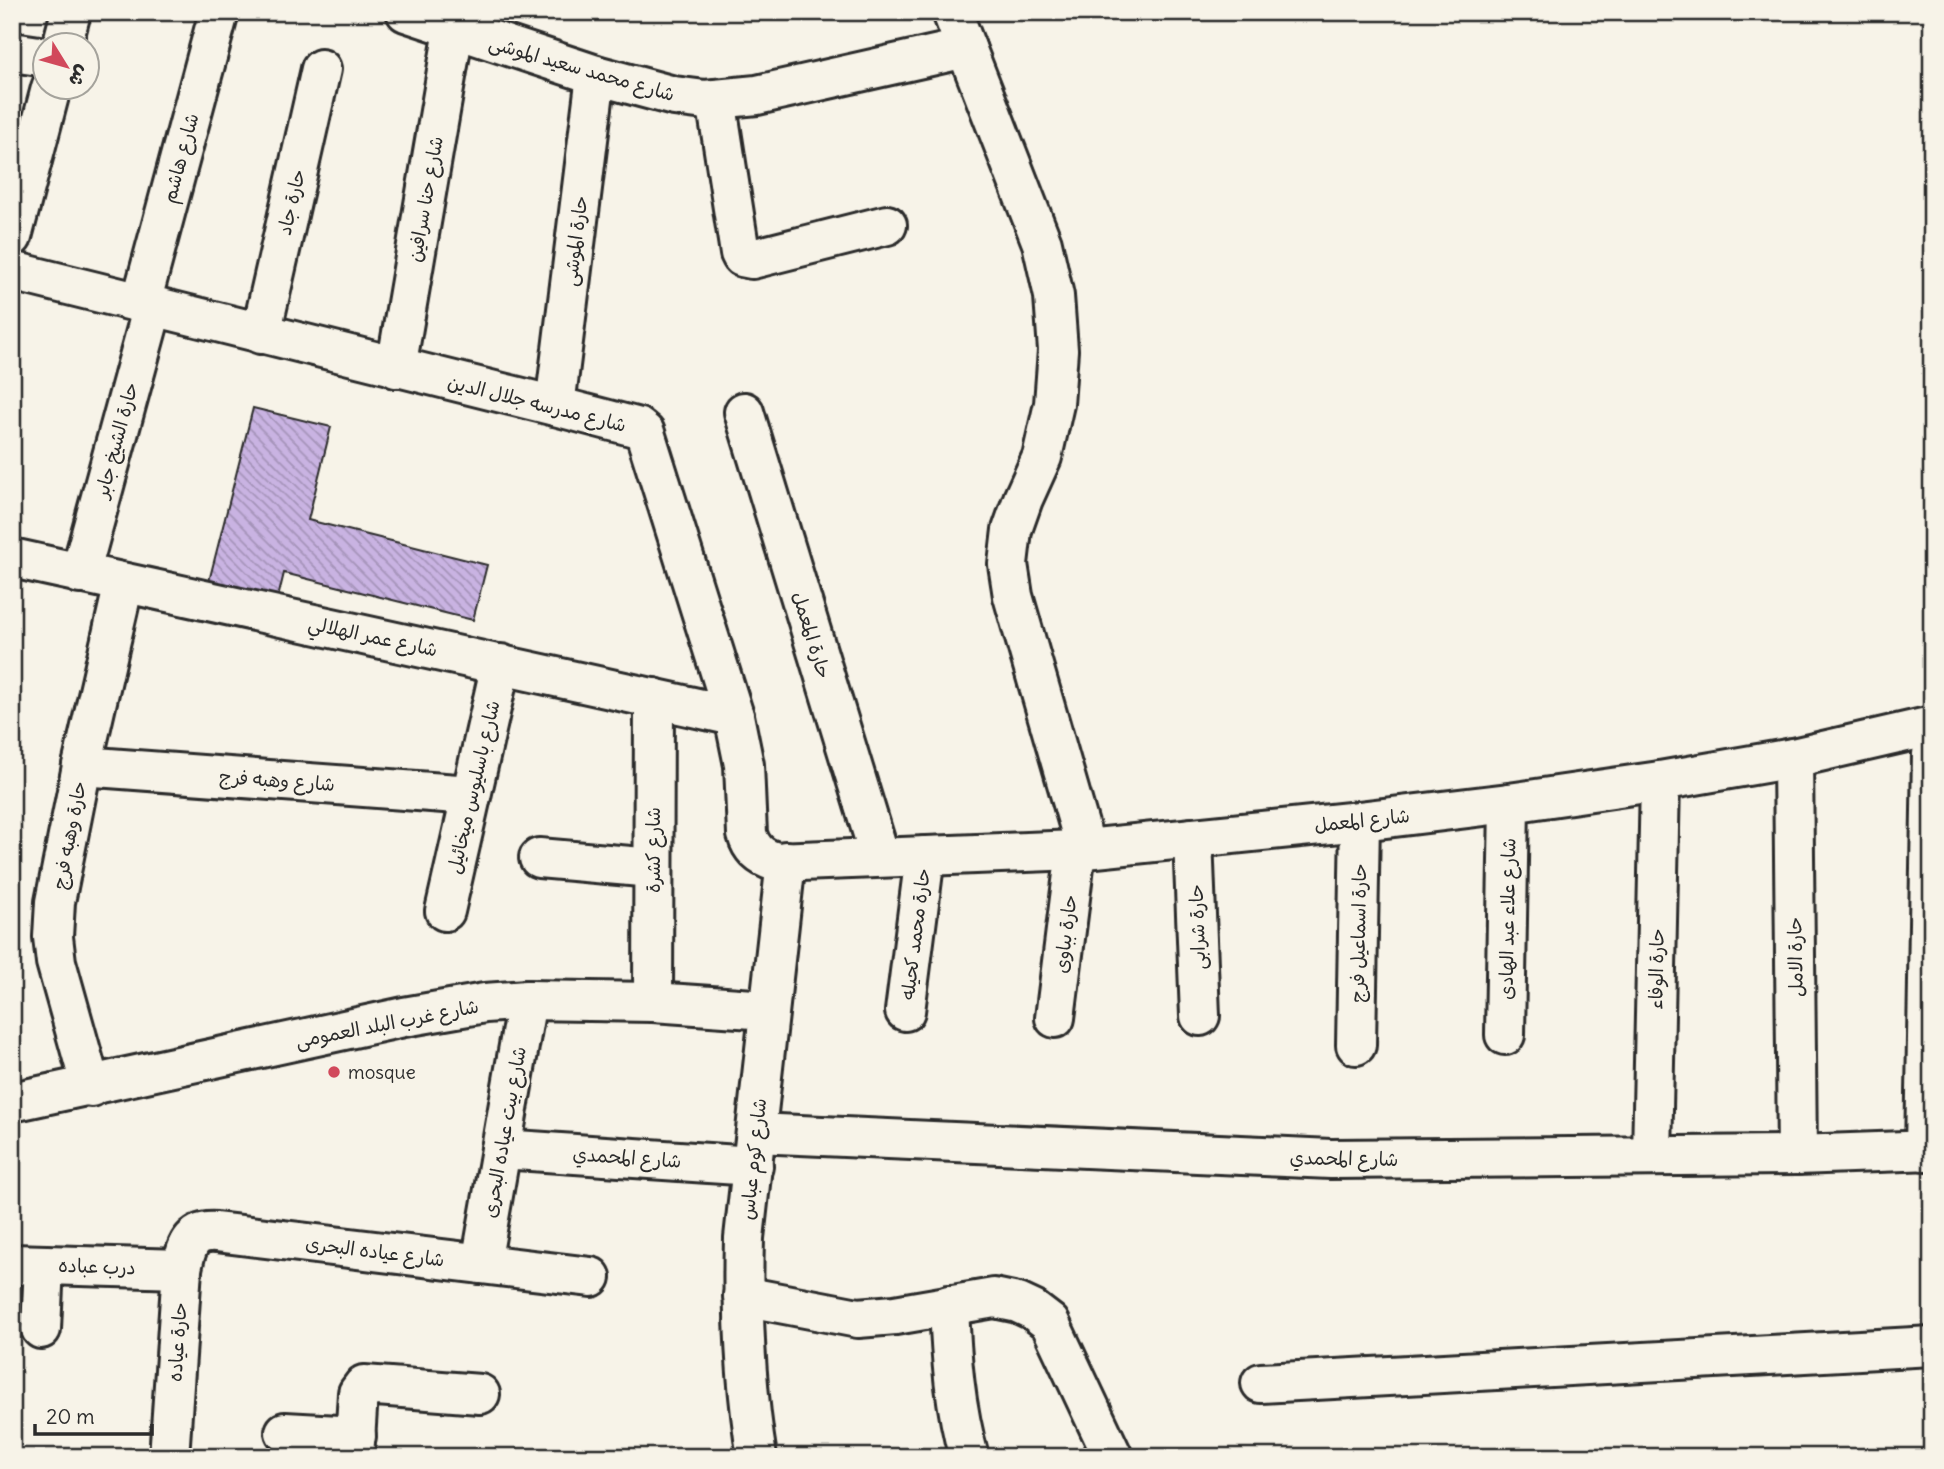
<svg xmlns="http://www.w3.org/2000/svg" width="1944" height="1469" viewBox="0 0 1944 1469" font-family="Delius,'Playpen Sans Arabic',sans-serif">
  <defs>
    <pattern id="building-back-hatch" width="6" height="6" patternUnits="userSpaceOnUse" patternTransform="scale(1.75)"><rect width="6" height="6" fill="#c9b3e2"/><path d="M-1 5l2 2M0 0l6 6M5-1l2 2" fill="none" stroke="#a392b7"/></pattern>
  </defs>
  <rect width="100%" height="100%" fill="#f7f3e8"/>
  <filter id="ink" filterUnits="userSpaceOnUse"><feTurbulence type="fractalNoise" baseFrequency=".0143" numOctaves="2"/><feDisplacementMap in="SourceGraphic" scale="14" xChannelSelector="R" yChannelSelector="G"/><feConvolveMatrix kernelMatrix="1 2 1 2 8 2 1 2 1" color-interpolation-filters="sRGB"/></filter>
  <g filter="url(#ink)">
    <!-- building -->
    <polygon fill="url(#building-back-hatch)" stroke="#2b2b2b" stroke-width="2" points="253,408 331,427 308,520 487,565 473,620 284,573 275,610 206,593"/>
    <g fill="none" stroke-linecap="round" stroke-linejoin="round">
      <!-- minor casing -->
      <g stroke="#2b2b2b" stroke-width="44">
        <g id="minor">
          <polyline points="406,12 596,75 674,96 705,100 757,95 966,48"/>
          <polyline points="952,12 1042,243 1054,296 1058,350 1054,404 1042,457 1023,499 1012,530 1008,564 1013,596 1086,849"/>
          <polyline points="62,46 71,12"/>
          <polyline points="12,52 46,57"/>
          <polyline points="716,99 740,253 742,257 752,259 887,225"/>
          <polyline points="12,237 51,88"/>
          <path d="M 12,271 L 555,406 L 639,428 L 645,433 L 734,716 L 744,765 L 747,834 C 751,849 760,857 776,862 L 1076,850 L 1360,821 L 1509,803 L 1660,781 L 1793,758 L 1932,726"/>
          <polyline points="141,303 219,12"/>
          <polyline points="261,334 321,69"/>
          <polyline points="396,368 454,30"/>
          <polyline points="555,406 596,75"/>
          <polyline points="744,412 880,857"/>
          <polyline points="12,558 734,716"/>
          <polyline points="80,574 153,306"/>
          <polyline points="1793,758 1797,1155"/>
          <polyline points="82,766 471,795"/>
          <polyline points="1193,838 1200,1016"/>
          <polyline points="539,858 653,868"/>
          <polyline points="445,911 501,664"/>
          <polyline points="653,1002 654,698"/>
          <polyline points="905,1011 925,856"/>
          <polyline points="1055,1018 1076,850"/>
          <polyline points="1505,1035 1509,803"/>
          <polyline points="1356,1045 1360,821"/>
          <polyline points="91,1087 56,962 53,937 55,902 82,766 124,583"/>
          <polyline points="12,1102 404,1017 485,1003 527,1000 653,1002 768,1010"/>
          <polyline points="756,1133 1331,1159 1797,1155 1932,1150"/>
          <polyline points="501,1149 753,1166"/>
          <polyline points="1925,1151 1932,754"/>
          <polyline points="1652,1156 1660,781"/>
          <polyline points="12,1264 182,1269"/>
          <polyline points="481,1264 527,1000"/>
          <polyline points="743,1296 858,1318 895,1315 994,1298 1018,1303 1033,1310 1050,1323 1113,1457"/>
          <path d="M 949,1305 C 951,1358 955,1407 969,1457"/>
          <polyline points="41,1329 44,1265"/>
          <polyline points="1261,1383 1932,1346"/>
          <polyline points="285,1432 356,1436"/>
          <path d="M 169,1457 L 182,1269 C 186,1248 190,1230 216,1232 L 591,1277"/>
          <polyline points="354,1457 358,1393 364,1385 480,1394"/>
          <path d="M 757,1457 C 745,1384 742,1311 744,1238 L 786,861"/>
        </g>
      </g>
      <!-- minor -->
      <use href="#minor" stroke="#f7f3e8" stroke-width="38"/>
    </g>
  </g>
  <!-- markers -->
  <circle fill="#d1495b" stroke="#f7f3e8" stroke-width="2.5" cx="334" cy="1072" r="7"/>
  <g text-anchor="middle" stroke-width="6" stroke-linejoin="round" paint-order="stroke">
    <!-- street labels -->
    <g font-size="19" fill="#2b2b2b" stroke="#f7f3e8">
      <text transform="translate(582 68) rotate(16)" y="7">شارع محمد سعيد الموشى</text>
      <text transform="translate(180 158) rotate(-75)" y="7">شارع هاشم</text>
      <text transform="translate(425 199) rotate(-80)" y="7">شارع حنا سرافين</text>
      <text transform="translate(291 202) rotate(-77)" y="7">حارة جاد</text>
      <text transform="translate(575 241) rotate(-83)" y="7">حارة الموشى</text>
      <text transform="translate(537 403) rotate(14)" y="7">شارع مدرسه جلال الدين</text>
      <text transform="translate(116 440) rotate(-75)" y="7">حارة الشيخ جابر</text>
      <text transform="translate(812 635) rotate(73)" y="7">حارة المعمل</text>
      <text transform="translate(373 636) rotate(12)" y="7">شارع عمر الهلالي</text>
      <text transform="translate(277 780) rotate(4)" y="7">شارع وهبه فرج</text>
      <text transform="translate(473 787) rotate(-77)" y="7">شارع باسليوس ميخائيل</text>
      <text transform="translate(1362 820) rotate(-6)" y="7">شارع المعمل</text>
      <text transform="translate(69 835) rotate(-79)" y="7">حارة وهبه فرج</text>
      <text transform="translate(653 850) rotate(-90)" y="7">شارع كشرة</text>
      <text transform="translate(1507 919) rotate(-89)" y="7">شارع علاء عبد الهادى</text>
      <text transform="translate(1197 927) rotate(-92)" y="7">حارة شرابى</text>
      <text transform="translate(1358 933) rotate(-89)" y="7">حارة اسماعيل فرج</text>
      <text transform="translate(915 934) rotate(-83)" y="7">حارة محمد كحيله</text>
      <text transform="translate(1065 934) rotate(-83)" y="7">حارة بباوى</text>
      <text transform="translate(1795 957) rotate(-91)" y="7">حارة الامل</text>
      <text transform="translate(1656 969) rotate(-89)" y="7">حارة الوفاء</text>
      <text transform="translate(387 1023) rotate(-11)" y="7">شارع غرب البلد العمومى</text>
      <text transform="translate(504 1132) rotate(-80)" y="7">شارع بيت عياده البحرى</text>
      <text transform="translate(627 1157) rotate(4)" y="7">شارع المحمدي</text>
      <text transform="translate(1344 1158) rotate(1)" y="7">شارع المحمدي</text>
      <text transform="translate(753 1159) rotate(-84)" y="7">شارع كوم عباس</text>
      <text transform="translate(375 1251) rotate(7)" y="7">شارع عياده البحرى</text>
      <text transform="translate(97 1266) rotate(2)" y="7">درب عباده</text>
      <text transform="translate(177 1342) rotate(-86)" y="7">حارة عياده</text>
    </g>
    <!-- poi labels -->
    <g font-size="19" fill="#2b2b2b" stroke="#f7f3e8" text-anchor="start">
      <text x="348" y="1079">mosque</text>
    </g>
  </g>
  <!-- margin -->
  <rect width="1944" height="1469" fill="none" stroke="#f7f3e8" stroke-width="42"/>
  <rect x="21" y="21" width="1902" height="1427" fill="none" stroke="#2b2b2b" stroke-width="2.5" filter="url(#ink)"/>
  <!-- north arrow -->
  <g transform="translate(66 66) rotate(127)"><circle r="33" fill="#f7f3e8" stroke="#a5a39c" stroke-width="2"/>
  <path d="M0-5L12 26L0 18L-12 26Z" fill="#d1495b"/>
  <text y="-10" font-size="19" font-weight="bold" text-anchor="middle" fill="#2b2b2b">ش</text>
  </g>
  <!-- scale -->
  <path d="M35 1424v10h117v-10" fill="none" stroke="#2b2b2b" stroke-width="3.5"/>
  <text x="46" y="1424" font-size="21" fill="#2b2b2b" stroke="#f7f3e8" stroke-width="5" paint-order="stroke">20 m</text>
</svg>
